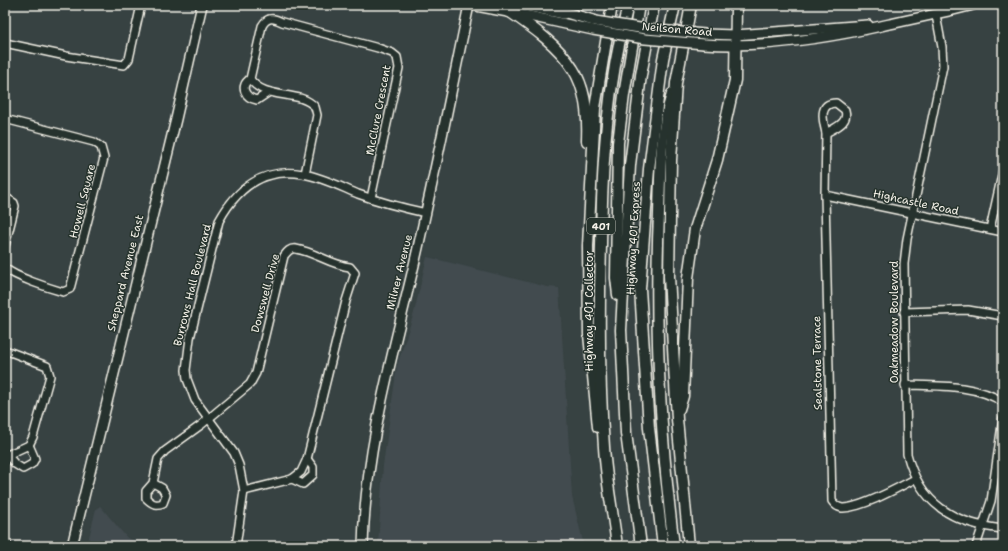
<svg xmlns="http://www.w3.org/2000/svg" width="1008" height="551" viewBox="0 0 1008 551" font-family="'Shantell Sans',sans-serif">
  <rect width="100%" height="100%" fill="#374242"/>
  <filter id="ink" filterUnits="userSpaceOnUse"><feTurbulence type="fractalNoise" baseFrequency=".025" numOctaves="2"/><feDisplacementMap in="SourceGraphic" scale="8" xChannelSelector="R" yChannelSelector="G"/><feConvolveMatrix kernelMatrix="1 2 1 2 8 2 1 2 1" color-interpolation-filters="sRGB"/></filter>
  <g filter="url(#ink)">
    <!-- built -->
    <g fill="#434c50">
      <polygon points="427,257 547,287 559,288 572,497 584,546 378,546 383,466 397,366 414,313"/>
      <polygon points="100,506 127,538 145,546 87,546 96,509"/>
    </g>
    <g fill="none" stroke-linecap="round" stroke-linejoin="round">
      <!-- minor casing -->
      <g stroke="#f4f1e8" stroke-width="10">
        <g id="minor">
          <path d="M 936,15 L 942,47 L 943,66 L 907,239 L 904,264 L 907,454 C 920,504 953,524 1003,529"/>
          <polyline points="5,43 66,56 124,65 129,59 141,5"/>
          <path d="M 250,79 C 239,86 245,98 257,100 L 269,92"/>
          <path d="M 836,103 L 845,110 C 849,123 836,127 826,133 C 823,121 818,103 836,103 Z"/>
          <path d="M 5,119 L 94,142 L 101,147 L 104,158 L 70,289 L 63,292 C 49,288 15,277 5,268"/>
          <path d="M 826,133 L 825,195 L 832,501 C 834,504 837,507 842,508 C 860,509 898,488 915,479"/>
          <path d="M 305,174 L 317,115 L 315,107 C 299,89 265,101 250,79 L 262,26 C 267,17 273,17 282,22 L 378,48 L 392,53 L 397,57 L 399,68 L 371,198"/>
          <polyline points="825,195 1003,232"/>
          <polyline points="5,197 14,203 15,206 5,246"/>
          <polyline points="990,229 1003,170"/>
          <polyline points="904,312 968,310 1003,316"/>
          <polyline points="5,350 47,366 50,376 33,437 29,445 5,456"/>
          <path d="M 905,385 C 937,386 975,384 1003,402"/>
          <polyline points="7,455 15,464 23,469 32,464 35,459 29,445"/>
          <polyline points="292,479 303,484 313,475 313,467 307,459"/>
          <path d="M 153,483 L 162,488 L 166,495 L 163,503 C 156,506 152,504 146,498 L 146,491 L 153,483 L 158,459 L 165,451 L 201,425 L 250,384 L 256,373 L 284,256 C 287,252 290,248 296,249 C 315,252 331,265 350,267 L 355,273 L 346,301 L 307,459 L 301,472 L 292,479 L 244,491"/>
          <polyline points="5,542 8,546"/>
          <path d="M 236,546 L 244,491 L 239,465 L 234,453 L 195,400 L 187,379 L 186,370 L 190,338 L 219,221 C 237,188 264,167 303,174 C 322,177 341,187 358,194 C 380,202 403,208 426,213"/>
          <polyline points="976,546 991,501 1003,418"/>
        </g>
      </g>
      <!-- major casing -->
      <g stroke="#f4f1e8" stroke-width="12">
        <g id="major">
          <polyline points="471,5 529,16 593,30"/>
          <polyline points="522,5 564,14"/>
          <polyline points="705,34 735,35 868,25"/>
          <path d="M 704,44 C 764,48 823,39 881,26 C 912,19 943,13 973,5"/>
          <polyline points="72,546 176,119 202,5"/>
          <path d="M 363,546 C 365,449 392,358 414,265 C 434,179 451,92 469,5"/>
        </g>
      </g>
      <!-- highway casing -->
      <g stroke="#f4f1e8" stroke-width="13">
        <g id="highway">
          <path d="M 512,5 L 510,12 C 532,27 559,46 573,69 C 586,89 588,118 587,141"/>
          <polyline points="551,5 561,11 595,21"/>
          <path d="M 672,94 C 660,132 660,174 659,214 C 654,325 660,436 674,546"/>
          <polyline points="618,295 616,278 618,143 624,95 639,5"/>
          <polyline points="679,409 683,396 688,278 695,229 717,160 735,80 736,5"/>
          <polyline points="598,427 589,334 588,246 595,108 612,5"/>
          <path d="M 617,546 C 613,513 606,480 604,447 C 599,380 599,312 601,245 C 602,161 607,86 628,5"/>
          <polyline points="641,546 626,433 621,330 630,165 641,75 654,5"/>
          <polyline points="663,546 649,428 640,289 649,169 663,59 675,5"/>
          <polyline points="689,546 677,419 669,276 671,160 676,83 691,5"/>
        </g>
      </g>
      <!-- minor -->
      <use href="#minor" stroke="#26332d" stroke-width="7"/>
      <!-- major -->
      <use href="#major" stroke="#26332d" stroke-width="9"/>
      <!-- highway -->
      <use href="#highway" stroke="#26332d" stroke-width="10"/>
      <!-- major-bridge casing -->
      <g stroke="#f4f1e8" stroke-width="12" stroke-linecap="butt">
        <g id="major-bridge">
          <polyline points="595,21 646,29 705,34"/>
          <polyline points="593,30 645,39 704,44"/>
        </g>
      </g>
      <!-- major-bridge -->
      <use href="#major-bridge" stroke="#26332d" stroke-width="9"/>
    </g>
  </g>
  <g text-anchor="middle" stroke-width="3" stroke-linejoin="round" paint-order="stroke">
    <!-- shield labels -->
    <rect fill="#26332d" stroke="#b6b8b0" stroke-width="1" x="587" y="218" width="28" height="16" rx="3"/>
    <g font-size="10" font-weight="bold" fill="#f4f1e8">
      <text x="601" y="230">401</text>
    </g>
    <!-- street labels -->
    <g font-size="11" fill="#f4f1e8" stroke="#26332d">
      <text transform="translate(677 29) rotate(5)" y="4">Neilson Road</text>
      <text transform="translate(378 110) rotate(-79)" y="4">McClure Crescent</text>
      <text transform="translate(82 201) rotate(-76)" y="4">Howell Square</text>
      <text transform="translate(916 202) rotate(12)" y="4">Highcastle Road</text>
      <text transform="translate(633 238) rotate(-87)" y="4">Highway 401 Express</text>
      <text transform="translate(399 272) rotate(-76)" y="4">Milner Avenue</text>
      <text transform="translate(125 273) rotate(-76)" y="4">Sheppard Avenue East</text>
      <text transform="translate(192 285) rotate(-76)" y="4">Burrows Hall Boulevard</text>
      <text transform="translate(265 293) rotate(-75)" y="4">Dowswell Drive</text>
      <text transform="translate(589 311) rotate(-90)" y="4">Highway 401 Collector</text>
      <text transform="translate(894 322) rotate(-90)" y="4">Oakmeadow Boulevard</text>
      <text transform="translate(817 363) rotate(-91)" y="4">Sealstone Terrace</text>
    </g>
  </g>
  <!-- margin -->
  <rect width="1008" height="551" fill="none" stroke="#26332d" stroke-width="20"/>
  <rect x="10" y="10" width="988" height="531" fill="none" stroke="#f4f1e8" stroke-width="1.5" filter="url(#ink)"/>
</svg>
